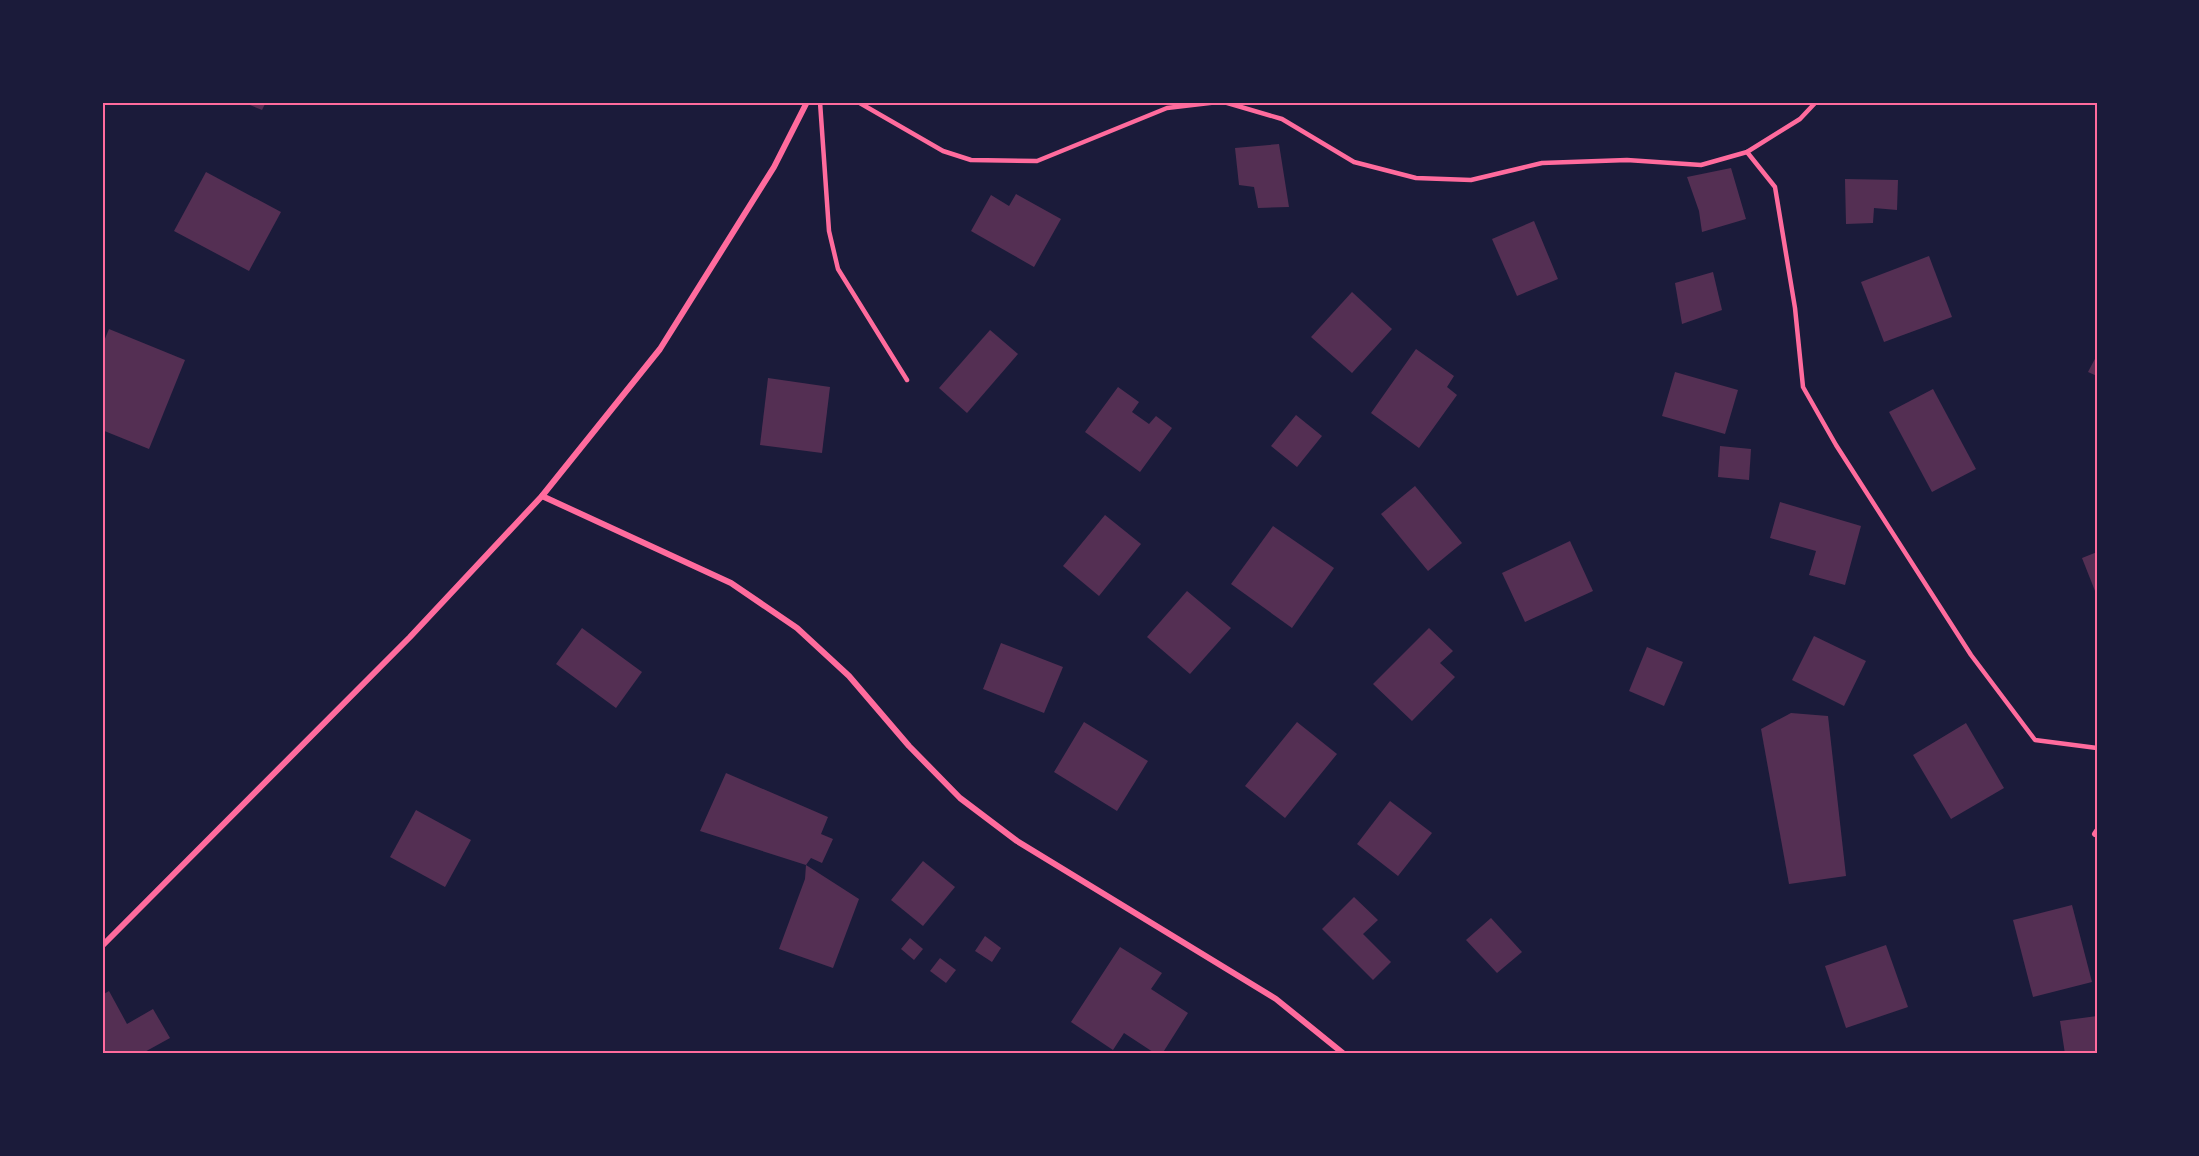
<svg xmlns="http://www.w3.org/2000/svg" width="2199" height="1156" viewBox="0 0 2199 1156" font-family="Rubik,sans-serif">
  <rect width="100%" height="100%" fill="#1b1b3a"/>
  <!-- building -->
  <g fill="#542f53">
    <polygon points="243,102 266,102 262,110"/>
    <polygon points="1279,144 1289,207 1258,208 1254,187 1239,185 1235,148"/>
    <polygon points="1731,168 1746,219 1702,232 1699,211 1687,177"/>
    <polygon points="206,172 281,212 249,271 174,231"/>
    <polygon points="1845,179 1898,180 1897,210 1874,208 1873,223 1846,224"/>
    <polygon points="1016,194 1061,219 1034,267 971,231 991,195 1009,206"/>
    <polygon points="1534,221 1558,279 1517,296 1492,239"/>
    <polygon points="1929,256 1952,317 1884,342 1861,282"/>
    <polygon points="1713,272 1722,310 1682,324 1675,283"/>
    <polygon points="1352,292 1392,329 1352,373 1311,337"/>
    <polygon points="109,329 185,360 149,449 102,430 102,346"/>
    <polygon points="990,330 1018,354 967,413 939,388"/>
    <polygon points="1416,349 1454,376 1447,387 1457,395 1419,448 1371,413"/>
    <polygon points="2097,355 2097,376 2088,372"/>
    <polygon points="1675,372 1738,390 1725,434 1662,416"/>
    <polygon points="768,378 830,387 822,453 760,445"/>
    <polygon points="1118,387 1139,402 1132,412 1149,424 1156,416 1172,428 1140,472 1085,432"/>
    <polygon points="1933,389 1976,469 1932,492 1889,412"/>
    <polygon points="1296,415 1322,436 1297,467 1271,446"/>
    <polygon points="1720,446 1751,449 1749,480 1718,477"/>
    <polygon points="1415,486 1462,543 1428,571 1381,514"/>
    <polygon points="1780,502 1861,526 1845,585 1809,575 1816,551 1770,538"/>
    <polygon points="1105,515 1141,544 1099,596 1063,566"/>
    <polygon points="1273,526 1334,568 1292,628 1231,584"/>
    <polygon points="1570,541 1593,591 1525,622 1502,573"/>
    <polygon points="2097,552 2097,596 2082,558"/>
    <polygon points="1187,591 1231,628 1190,674 1147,637"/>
    <polygon points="582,628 642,672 616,708 556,664"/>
    <polygon points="1429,628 1453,651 1440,663 1455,677 1412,721 1373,684"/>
    <polygon points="1814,636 1866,661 1844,706 1792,680"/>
    <polygon points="1001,643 1063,667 1044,713 983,689"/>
    <polygon points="1647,647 1683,662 1664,706 1629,691"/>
    <polygon points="1791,713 1828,716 1846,876 1789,884 1761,729"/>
    <polygon points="1084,722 1148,761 1117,811 1054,772"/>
    <polygon points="1297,722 1337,754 1285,818 1245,786"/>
    <polygon points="1966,723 2004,788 1951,819 1913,755"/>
    <polygon points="726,773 828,817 821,834 833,839 822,863 811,858 806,865 700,831"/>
    <polygon points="1390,801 1432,833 1398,876 1357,844"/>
    <polygon points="416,810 471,840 445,887 390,857"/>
    <polygon points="923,861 955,887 923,926 891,900"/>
    <polygon points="806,865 859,899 833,968 779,949 805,879"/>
    <polygon points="1354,897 1378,920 1363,934 1391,962 1373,980 1322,929"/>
    <polygon points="2072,905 2092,982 2033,997 2013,920"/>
    <polygon points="1491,918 1522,952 1497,973 1466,940"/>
    <polygon points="985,936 1001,948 992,962 975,951"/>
    <polygon points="910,938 923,949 914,960 901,949"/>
    <polygon points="1886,945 1908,1007 1846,1028 1825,966"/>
    <polygon points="1120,947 1162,973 1151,989 1188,1013 1162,1054 1156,1054 1124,1033 1113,1050 1071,1022"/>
    <polygon points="940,958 956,970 946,983 930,971"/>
    <polygon points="109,991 127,1024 153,1009 170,1038 141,1054 135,1051 129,1054 104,1054 102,995"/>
    <polygon points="2097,1016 2097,1054 2065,1054 2060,1021"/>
  </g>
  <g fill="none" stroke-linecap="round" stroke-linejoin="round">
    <!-- service -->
    <g stroke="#ff6b9d" stroke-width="4.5">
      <polyline points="820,102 829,231 838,269 907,380"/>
      <polyline points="858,102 943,151 971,160 1037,161 1167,108 1218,102"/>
      <polyline points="1224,102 1282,119 1354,162 1416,178 1471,180 1542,163 1627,160 1701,165 1747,152 1800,119 1816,102"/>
      <polyline points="1747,152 1775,187 1795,308 1803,387 1836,445 1971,655 2035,740 2097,748"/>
    </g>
    <!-- minor -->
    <g stroke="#ff6b9d" stroke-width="6">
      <polyline points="542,496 731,583 797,628 849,676 909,746 960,798 1017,841 1276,999 1344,1054"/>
      <polyline points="2095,834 2097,831"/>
      <polyline points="102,946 410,637 542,496 660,349 774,167 807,102"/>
    </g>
  </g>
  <!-- border -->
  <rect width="2199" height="1156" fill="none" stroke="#1b1b3a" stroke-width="207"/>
  <rect x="104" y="104" width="1992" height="948" fill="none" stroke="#ff6b9d" stroke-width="2"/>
</svg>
